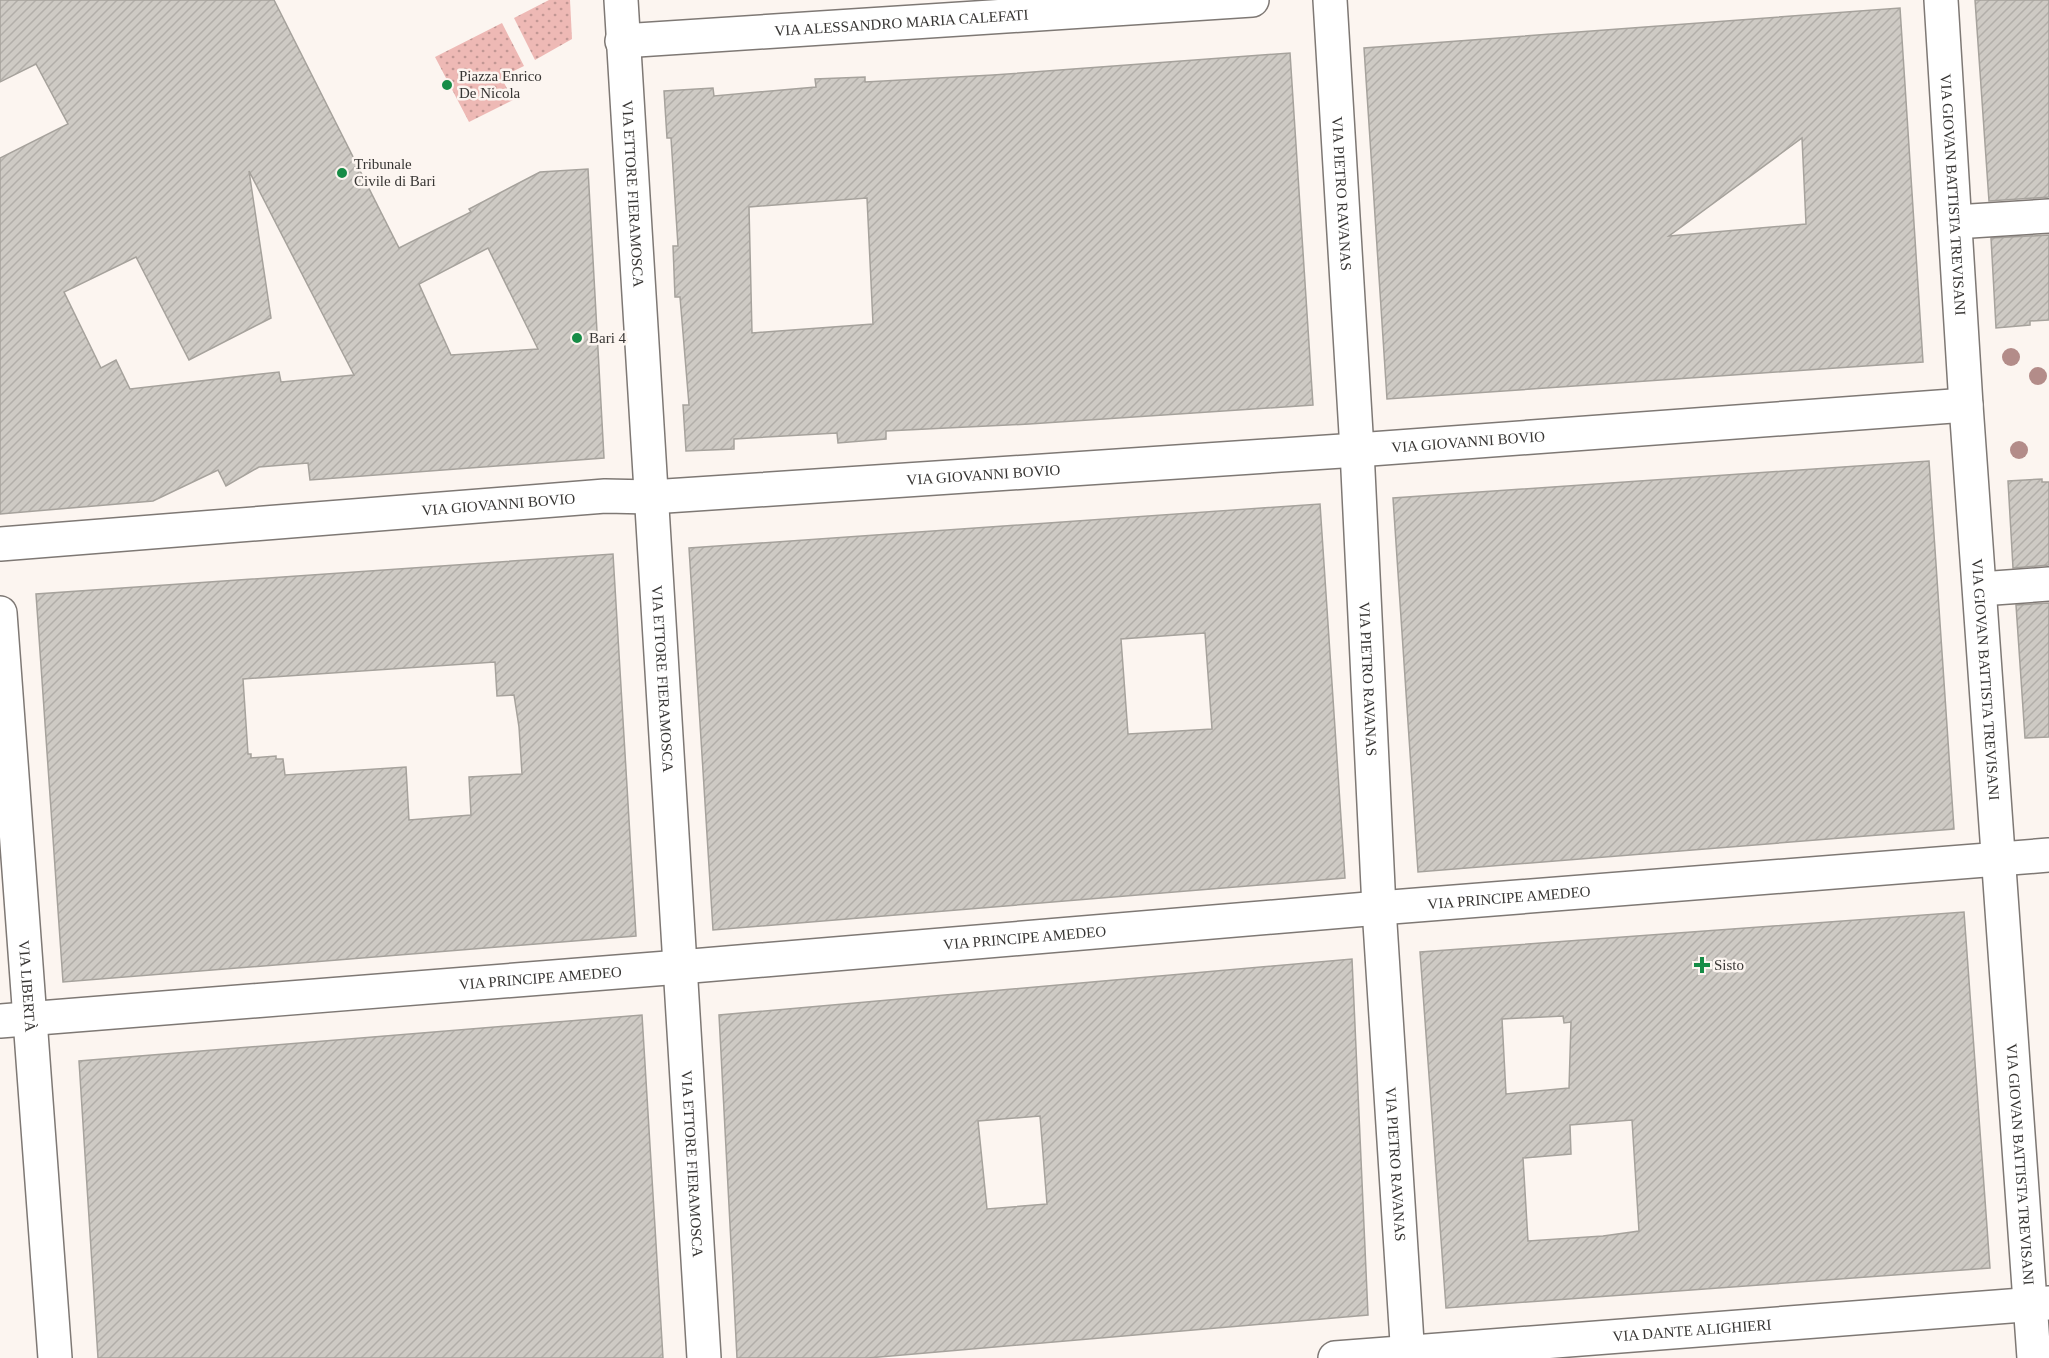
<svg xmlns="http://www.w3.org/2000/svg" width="2049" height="1358" viewBox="0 0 2049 1358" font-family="Georgia,serif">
  <defs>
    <pattern id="grass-dots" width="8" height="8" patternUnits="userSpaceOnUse" patternTransform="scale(1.5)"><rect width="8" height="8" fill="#eeb9b5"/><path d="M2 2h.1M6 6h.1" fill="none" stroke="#c29794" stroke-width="1.8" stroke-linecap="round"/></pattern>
    <pattern id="building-hatch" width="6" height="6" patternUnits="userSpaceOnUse" patternTransform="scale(1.5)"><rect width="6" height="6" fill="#cecac4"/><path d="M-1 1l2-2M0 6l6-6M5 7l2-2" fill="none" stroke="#b2aea9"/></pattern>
  </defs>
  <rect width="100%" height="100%" fill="#fcf5f0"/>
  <!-- grass -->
  <g fill="url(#grass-dots)">
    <polygon points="549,0 570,0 572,39 535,60 514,18"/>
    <polygon points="502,23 524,66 501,77 513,100 469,122 435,57"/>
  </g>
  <!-- building -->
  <g fill="url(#building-hatch)" stroke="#a6a29c" stroke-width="1.5" fill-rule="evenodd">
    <path d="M 0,0 L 274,0 L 399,248 L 471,212 L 469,209 L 540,172 L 588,169 L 604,458 L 310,480 L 308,463 L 259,467 L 226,486 L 218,470 L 153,501 L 0,514 L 0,158 L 68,124 L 36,64 L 0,82 ZM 249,171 L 354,375 L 281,382 L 279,372 L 130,389 L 116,360 L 101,368 L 64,292 L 136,257 L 189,360 L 271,318 ZM 488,248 L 538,349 L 451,355 L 419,284 Z"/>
    <polygon points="1975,0 2049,0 2049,197 1989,201"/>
    <path d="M 1900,8 L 1923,362 L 1387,399 L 1364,48 ZM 1802,138 L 1806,224 L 1669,236 Z"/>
    <path d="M 1290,53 L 1313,405 L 1029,424 L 886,431 L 886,439 L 838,443 L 837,433 L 734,439 L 734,449 L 686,451 L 683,405 L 689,405 L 680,297 L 675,297 L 673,246 L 678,246 L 671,138 L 667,138 L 664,91 L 713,88 L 714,96 L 816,87 L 815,79 L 865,77 L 865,82 L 993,75 ZM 867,198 L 873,324 L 752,333 L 749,207 Z"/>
    <polygon points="2049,235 2049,320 2030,321 2030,325 1996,328 1991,238"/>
    <polygon points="1929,461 1954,829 1418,872 1393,498"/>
    <polygon points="2042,479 2042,482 2049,482 2049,565 2013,568 2008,481"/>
    <path d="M 1320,504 L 1345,878 L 713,930 L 689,548 ZM 1205,633 L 1212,729 L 1128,734 L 1121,639 Z"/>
    <path d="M 613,554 L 636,936 L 63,982 L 36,594 ZM 495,662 L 497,696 L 514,695 L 519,727 L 522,774 L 469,777 L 471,815 L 409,820 L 406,767 L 285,775 L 283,759 L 276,759 L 276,756 L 251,758 L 251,754 L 248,754 L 243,679 Z"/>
    <polygon points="2049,603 2049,737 2025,738 2016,605"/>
    <path d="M 1964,912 L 1990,1268 L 1446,1308 L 1420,952 ZM 1563,1016 L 1564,1023 L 1571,1022 L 1569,1088 L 1506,1094 L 1502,1019 ZM 1632,1120 L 1639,1231 L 1603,1236 L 1528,1241 L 1523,1158 L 1571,1154 L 1570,1125 Z"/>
    <path d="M 1352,959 L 1368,1315 L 868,1358 L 737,1358 L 719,1015 ZM 1040,1116 L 1047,1204 L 987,1209 L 978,1121 Z"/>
    <polygon points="642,1015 663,1358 98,1358 79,1061"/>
  </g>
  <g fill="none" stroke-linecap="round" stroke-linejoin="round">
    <!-- minor casing -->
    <g stroke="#7e7874" stroke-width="36">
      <g id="minor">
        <path id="s1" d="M 621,0 L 704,1358"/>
        <path id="s2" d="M 1330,0 L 1357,450 L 1379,908 L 1408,1358"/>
        <path id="s3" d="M 1941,0 L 1966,405 L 2034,1358"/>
        <path id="s4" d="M 622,41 L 1252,0"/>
        <polyline points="1955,222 2049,216"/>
        <path id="s5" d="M 0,544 L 605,496 L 651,497 L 1357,450 L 1966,405"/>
        <polyline points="1980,589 2049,584"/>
        <path id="s6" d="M 0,613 C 17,862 37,1110 55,1358"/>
        <path id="s7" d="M 0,1021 L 680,967 L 1379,908 L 2049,855"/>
      </g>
    </g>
    <!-- tertiary casing -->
    <g stroke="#7e7874" stroke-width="36">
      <g id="tertiary">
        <path id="s8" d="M 1335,1358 L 2049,1303"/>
      </g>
    </g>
    <!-- minor -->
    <use href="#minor" stroke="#fff" stroke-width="33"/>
    <!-- tertiary -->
    <use href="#tertiary" stroke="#fff" stroke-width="33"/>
  </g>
  <!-- trees -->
  <g fill="#b38c89">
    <circle cx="2011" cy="357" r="9"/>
    <circle cx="2038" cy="376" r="9"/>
    <circle cx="2019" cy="450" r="9"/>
  </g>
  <!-- markers -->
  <g fill="#168c46" stroke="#fcf5f0" stroke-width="2">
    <circle cx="447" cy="85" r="6"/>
    <circle cx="342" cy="173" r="6"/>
    <circle cx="577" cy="338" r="6"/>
    <path d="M1699 956h6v6h6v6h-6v6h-6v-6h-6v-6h6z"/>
  </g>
  <g text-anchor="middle" stroke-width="5" stroke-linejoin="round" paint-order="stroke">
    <!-- street labels -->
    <g font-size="15" fill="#383634" stroke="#fcf5f0">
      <text dy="5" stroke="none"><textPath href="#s4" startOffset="280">VIA ALESSANDRO MARIA CALEFATI</textPath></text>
      <text dy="5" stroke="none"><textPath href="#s1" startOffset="194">VIA ETTORE FIERAMOSCA</textPath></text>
      <text dy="5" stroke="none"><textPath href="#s2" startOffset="194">VIA PIETRO RAVANAS</textPath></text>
      <text dy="5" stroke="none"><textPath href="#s3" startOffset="195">VIA GIOVAN BATTISTA TREVISANI</textPath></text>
      <text dy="5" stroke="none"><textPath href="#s5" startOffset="1472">VIA GIOVANNI BOVIO</textPath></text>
      <text dy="5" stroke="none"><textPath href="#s5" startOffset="986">VIA GIOVANNI BOVIO</textPath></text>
      <text dy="5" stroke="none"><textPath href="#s5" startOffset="500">VIA GIOVANNI BOVIO</textPath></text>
      <text dy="5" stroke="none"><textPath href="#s1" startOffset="680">VIA ETTORE FIERAMOSCA</textPath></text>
      <text dy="5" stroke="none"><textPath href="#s2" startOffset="680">VIA PIETRO RAVANAS</textPath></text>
      <text dy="5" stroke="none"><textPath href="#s3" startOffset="681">VIA GIOVAN BATTISTA TREVISANI</textPath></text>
      <text dy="5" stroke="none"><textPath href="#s7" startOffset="1514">VIA PRINCIPE AMEDEO</textPath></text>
      <text dy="5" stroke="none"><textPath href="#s7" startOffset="1028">VIA PRINCIPE AMEDEO</textPath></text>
      <text dy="5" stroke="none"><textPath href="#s7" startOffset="542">VIA PRINCIPE AMEDEO</textPath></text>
      <text dy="5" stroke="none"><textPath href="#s6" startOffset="374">VIA LIBERTÀ</textPath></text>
      <text dy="5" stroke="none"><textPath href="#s1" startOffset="1166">VIA ETTORE FIERAMOSCA</textPath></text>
      <text dy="5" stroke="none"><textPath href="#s2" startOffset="1166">VIA PIETRO RAVANAS</textPath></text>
      <text dy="5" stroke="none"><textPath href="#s3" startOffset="1167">VIA GIOVAN BATTISTA TREVISANI</textPath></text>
      <text dy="5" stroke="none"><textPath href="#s8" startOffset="358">VIA DANTE ALIGHIERI</textPath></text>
    </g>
    <!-- poi labels -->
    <g font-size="15" fill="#383634" stroke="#fcf5f0" text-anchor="start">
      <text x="459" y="81">Piazza Enrico<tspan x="459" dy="17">De Nicola</tspan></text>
      <text x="354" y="169">Tribunale<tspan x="354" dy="17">Civile di Bari</tspan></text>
      <text x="589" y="343">Bari 4</text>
      <text x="1714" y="970">Sisto</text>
    </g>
  </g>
</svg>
